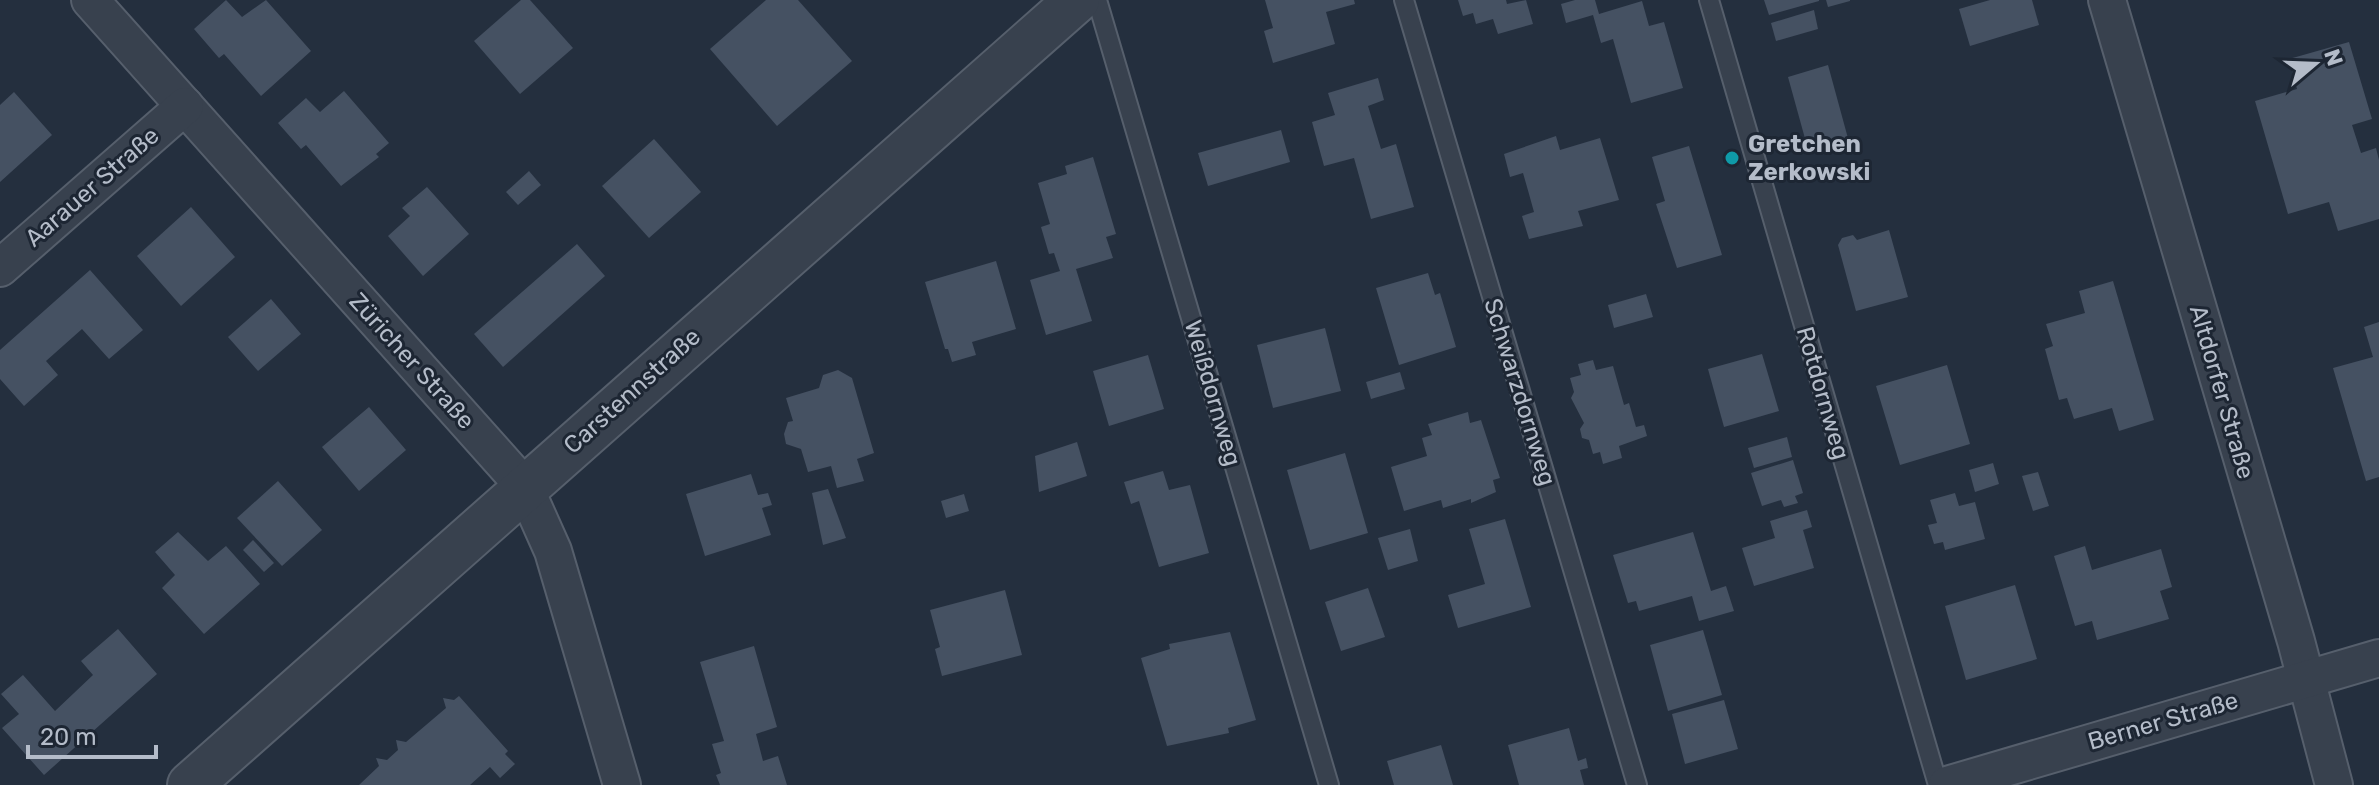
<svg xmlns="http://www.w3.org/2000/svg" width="2379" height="785" viewBox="0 0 2379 785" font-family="Rubik,sans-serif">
  <rect width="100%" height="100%" fill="#242f3e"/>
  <!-- building -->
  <g fill="#455162">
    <polygon points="226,0 242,17 266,0 311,51 261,96 224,54 219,58 194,29"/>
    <polygon points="521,0 530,0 573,48 520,94 474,41"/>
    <polygon points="766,0 798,0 852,61 777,126 710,49"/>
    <polygon points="1265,0 1354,0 1355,4 1326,12 1335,44 1273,63 1264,31 1273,28"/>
    <polygon points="1458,0 1506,0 1507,4 1526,0 1533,24 1498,34 1493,19 1476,24 1473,13 1463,16"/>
    <polygon points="1575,0 1595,0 1599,14 1642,1 1649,26 1664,22 1683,88 1631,103 1613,39 1601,43 1593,15 1566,23 1561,4"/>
    <polygon points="1764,0 1819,0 1819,1 1769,15"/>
    <polygon points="1826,0 1850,0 1850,1 1828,7"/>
    <polygon points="1990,0 2032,0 2039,25 1970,46 1959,9"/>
    <polygon points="1814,10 1818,29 1776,41 1771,23"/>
    <polygon points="2349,42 2372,119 2352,125 2361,153 2376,148 2379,160 2379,219 2338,231 2329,202 2288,214 2255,101 2297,89 2289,59"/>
    <polygon points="1828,65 1849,142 1809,153 1788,77"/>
    <polygon points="1378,78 1384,100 1368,106 1381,149 1396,144 1414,207 1371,219 1354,158 1324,166 1312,122 1335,115 1328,93"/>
    <polygon points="344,91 389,143 376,154 379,157 341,186 306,145 301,149 278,123 306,98 320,112"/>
    <polygon points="14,92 52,135 0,182 0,105"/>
    <polygon points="1281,130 1290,162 1208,186 1198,153"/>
    <polygon points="1556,136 1560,150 1600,138 1619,200 1578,211 1583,226 1529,239 1522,216 1534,212 1529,194 1523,173 1510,177 1504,154"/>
    <polygon points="654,139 701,192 649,238 602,186"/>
    <polygon points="1689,146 1722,255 1677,268 1656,204 1665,201 1652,157"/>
    <polygon points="1093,157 1116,234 1106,237 1113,258 1076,269 1092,321 1046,335 1030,280 1060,271 1054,253 1049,254 1041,227 1050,224 1038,183 1067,174 1065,166"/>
    <polygon points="529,171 541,185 518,205 506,192"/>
    <polygon points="427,187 469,234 423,276 388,236 410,216 402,208"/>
    <polygon points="191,207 235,257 181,306 137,256"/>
    <polygon points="1889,230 1908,297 1856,311 1838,245 1842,238 1853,235 1857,240"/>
    <polygon points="577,244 605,276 503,367 474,334"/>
    <polygon points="996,261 1016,329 972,342 976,355 952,362 948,349 945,349 925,282"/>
    <polygon points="90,270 143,330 109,359 82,329 46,361 58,375 24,406 0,379 0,350"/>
    <polygon points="1428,273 1435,295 1440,293 1456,347 1399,365 1376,288"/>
    <polygon points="2113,281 2154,420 2119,431 2112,408 2074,419 2067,398 2059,400 2045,349 2053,346 2046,324 2085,313 2079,291"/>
    <polygon points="1646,294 1653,317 1614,328 1608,305"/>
    <polygon points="271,299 301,334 258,371 228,337"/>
    <polygon points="2379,322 2379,477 2366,481 2333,368 2373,357 2364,327"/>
    <polygon points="1325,328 1341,391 1273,408 1257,345"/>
    <polygon points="1762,354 1779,411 1724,427 1708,369"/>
    <polygon points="1148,355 1164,409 1109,426 1093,371"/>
    <polygon points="1593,360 1596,370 1613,366 1624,405 1629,403 1636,427 1644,425 1647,436 1619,446 1622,458 1603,464 1600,452 1593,454 1589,440 1582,438 1580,429 1584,423 1571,398 1574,392 1570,378 1581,375 1578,364"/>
    <polygon points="1947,365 1970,444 1900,465 1876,386"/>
    <polygon points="838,370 852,378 874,453 857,459 864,481 837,488 831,466 808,472 801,449 786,444 784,434 788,422 793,421 786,398 819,388 823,375"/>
    <polygon points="1400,372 1405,389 1371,399 1366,382"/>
    <polygon points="369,407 406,450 359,491 322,447"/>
    <polygon points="1468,412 1470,423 1481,420 1500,478 1493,480 1496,492 1471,503 1471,499 1443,508 1441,500 1404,511 1391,467 1427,456 1422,438 1432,435 1428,424"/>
    <polygon points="1787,437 1792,457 1754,468 1748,448"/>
    <polygon points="1077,442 1087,476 1039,492 1035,456"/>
    <polygon points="1345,453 1368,533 1310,550 1287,470"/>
    <polygon points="1793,460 1803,493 1795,496 1798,503 1784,507 1781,500 1762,506 1751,473"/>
    <polygon points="1993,463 1999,484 1975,492 1969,470"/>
    <polygon points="1163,471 1169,490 1190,485 1209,553 1159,567 1139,501 1131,504 1124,482"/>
    <polygon points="2038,472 2049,506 2033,511 2022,476"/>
    <polygon points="751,474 758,495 768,493 772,505 762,508 771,535 705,556 686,494"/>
    <polygon points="278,481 322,530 282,566 237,518"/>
    <polygon points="828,489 846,538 823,545 812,493"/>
    <polygon points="1955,493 1959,506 1975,502 1985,539 1945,550 1943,542 1934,544 1928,525 1937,523 1930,500"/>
    <polygon points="964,494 969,511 946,518 941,501"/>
    <polygon points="1807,510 1812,527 1803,530 1814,568 1754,586 1742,548 1775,538 1770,521"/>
    <polygon points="1505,519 1531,607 1458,628 1448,595 1485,584 1469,529"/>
    <polygon points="1410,529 1418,561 1388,570 1378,538"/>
    <polygon points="178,532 208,561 226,546 260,584 204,634 162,588 175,575 155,552"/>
    <polygon points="1693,532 1711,591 1726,586 1734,611 1699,621 1692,596 1639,611 1636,601 1628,603 1613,555"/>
    <polygon points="253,540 274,563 264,572 243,550"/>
    <polygon points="2085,546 2092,570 2161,549 2172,587 2160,591 2169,619 2097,640 2092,621 2075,626 2054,556"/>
    <polygon points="2015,585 2037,659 1966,680 1945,606"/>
    <polygon points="1368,588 1385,637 1341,651 1325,602"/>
    <polygon points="1005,590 1022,655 942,676 935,649 940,647 930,610"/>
    <polygon points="118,629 157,674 44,775 2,728 19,714 1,694 23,675 55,711 93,675 81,661"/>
    <polygon points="1703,630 1722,695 1668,711 1650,645"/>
    <polygon points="1230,632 1256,720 1228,728 1229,733 1167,746 1141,658 1170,649 1169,644"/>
    <polygon points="754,646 777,727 756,734 763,761 778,756 787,785 720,785 716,775 721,773 712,744 724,741 700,662"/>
    <polygon points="459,696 508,751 505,754 515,764 500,778 490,767 470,785 359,785 379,766 376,758 387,760 398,750 396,740 406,742 446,708 443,698 454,700"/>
    <polygon points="1724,700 1738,749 1685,764 1672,714"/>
    <polygon points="1569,728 1578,761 1586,758 1588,768 1580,770 1584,785 1519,785 1508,745"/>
    <polygon points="1441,745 1453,785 1394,785 1387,761"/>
  </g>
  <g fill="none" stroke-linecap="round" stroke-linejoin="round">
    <!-- service casing -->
    <g stroke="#565f6c" stroke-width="22">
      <g id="service">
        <polyline points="1097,0 1329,785"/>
        <polyline points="1404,0 1637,785"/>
        <polyline points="1709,0 1938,785"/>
      </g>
    </g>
    <!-- minor casing -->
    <g stroke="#565f6c" stroke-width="40">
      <g id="minor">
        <polyline points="90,0 524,486 553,551 622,785"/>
        <polyline points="2107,0 2296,641 2334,785"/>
        <polyline points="0,268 185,106"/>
        <polyline points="1947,785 2379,658"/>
      </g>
    </g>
    <!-- tertiary casing -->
    <g stroke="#565f6c" stroke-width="48">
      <polyline id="tertiary" points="190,785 1077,0"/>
    </g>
    <!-- service -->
    <use href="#service" stroke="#38414e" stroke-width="18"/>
    <!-- minor -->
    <use href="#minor" stroke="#38414e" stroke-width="36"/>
    <!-- tertiary -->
    <use href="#tertiary" stroke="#38414e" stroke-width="44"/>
  </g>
  <!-- markers -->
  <circle fill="#0f9aa8" stroke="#1d2633" stroke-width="3" cx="1732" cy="158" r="8"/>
  <g text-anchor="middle" stroke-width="6" stroke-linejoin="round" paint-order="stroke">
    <!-- poi labels -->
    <g font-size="24" font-weight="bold" fill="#b4bcc9" stroke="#1d2633" text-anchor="start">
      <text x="1748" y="152">Gretchen<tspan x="1748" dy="28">Zerkowski</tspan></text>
    </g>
    <!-- street labels -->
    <g font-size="24" fill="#b4bcc9" stroke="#1d2633">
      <text transform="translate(92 187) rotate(-41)" y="8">Aarauer Straße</text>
      <text transform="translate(412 361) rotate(48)" y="8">Züricher Straße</text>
      <text transform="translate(632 391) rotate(-42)" y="8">Carstennstraße</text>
      <text transform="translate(1520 392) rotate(73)" y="8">Schwarzdornweg</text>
      <text transform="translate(2222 392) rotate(74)" y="8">Altdorfer Straße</text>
      <text transform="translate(1213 393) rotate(74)" y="8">Weißdornweg</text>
      <text transform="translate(1823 393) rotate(74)" y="8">Rotdornweg</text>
      <text transform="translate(2163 721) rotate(-16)" y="8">Berner Straße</text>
    </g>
  </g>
  <!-- north arrow -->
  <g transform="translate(2315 64) rotate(71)" stroke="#1d2633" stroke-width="6" paint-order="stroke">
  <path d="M0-6L14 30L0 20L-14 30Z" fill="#b4bcc9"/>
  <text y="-12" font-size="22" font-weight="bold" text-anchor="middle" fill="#b4bcc9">N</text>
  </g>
  <!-- scale -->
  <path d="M28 745v12h128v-12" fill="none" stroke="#b4bcc9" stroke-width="4"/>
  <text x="40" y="745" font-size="24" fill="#b4bcc9" stroke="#1d2633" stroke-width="6" paint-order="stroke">20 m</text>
</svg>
